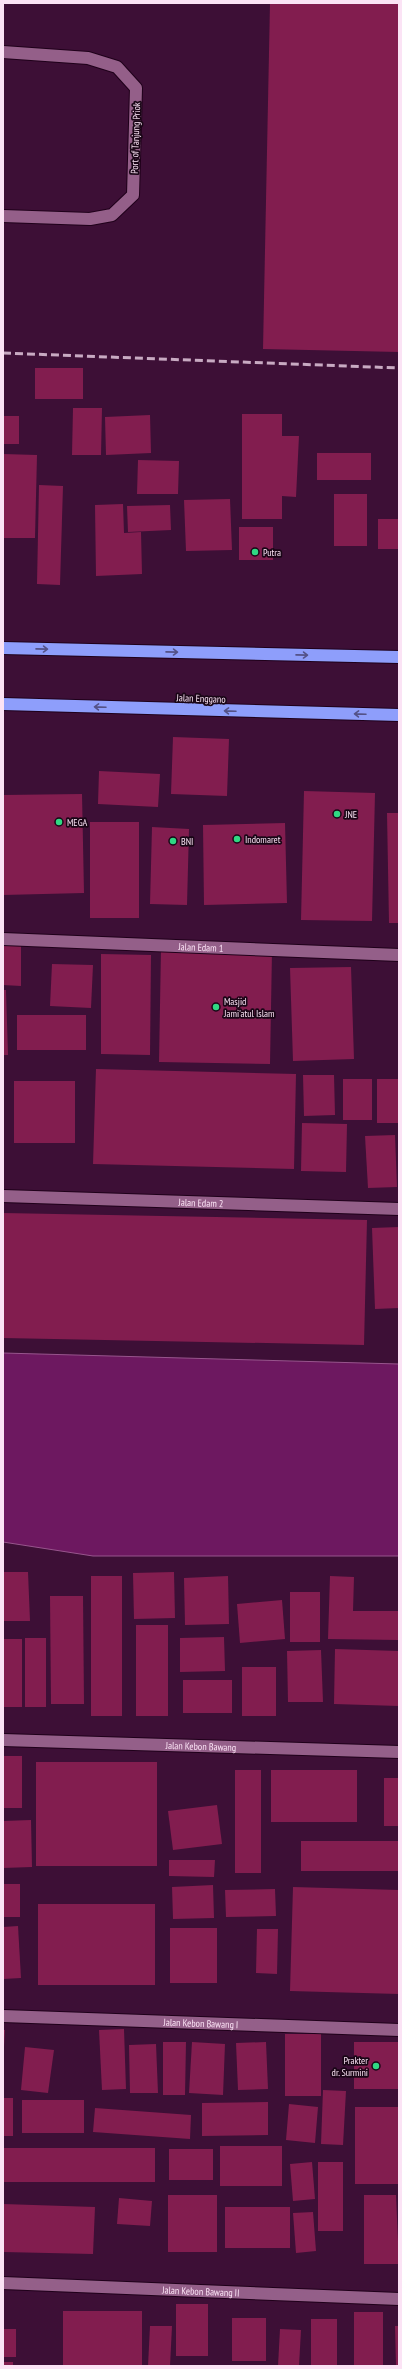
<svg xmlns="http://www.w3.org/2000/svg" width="402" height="2369" viewBox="0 0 402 2369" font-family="'PT Sans Narrow',sans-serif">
  <rect width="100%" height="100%" fill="#3d0f36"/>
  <!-- water -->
  <polygon fill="#6d1860" stroke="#98558d" points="3,1353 399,1364 399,1556 93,1556 3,1542"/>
  <!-- building -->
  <g fill="#821d4f">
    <polygon points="270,3 399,3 399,352 263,349"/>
    <rect x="35" y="368" width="48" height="31"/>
    <polygon points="73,408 102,408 101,455 72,455"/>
    <polygon points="242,414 282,414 282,436 299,436 296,497 282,496 282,519 242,519"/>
    <polygon points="150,415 151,453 106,455 105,417"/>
    <rect x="3" y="416" width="16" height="28"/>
    <rect x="317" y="453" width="54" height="27"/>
    <polygon points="3,454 37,455 35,538 3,538"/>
    <polygon points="138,460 179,461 178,494 137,494"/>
    <polygon points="39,485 63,486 60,585 37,584"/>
    <rect x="334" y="494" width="33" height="52"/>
    <polygon points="230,499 232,550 186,551 184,500"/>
    <polygon points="123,504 124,533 141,532 142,574 96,576 95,505"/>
    <polygon points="170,505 171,530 128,532 127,506"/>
    <rect x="378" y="519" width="21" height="30"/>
    <rect x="239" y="527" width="34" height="33"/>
    <polygon points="173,737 229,739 227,796 171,794"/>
    <polygon points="99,771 160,774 158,807 98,804"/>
    <polygon points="304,791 375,793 372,921 301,920"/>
    <polygon points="82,794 84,893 3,895 3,795"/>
    <polygon points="387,813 399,813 399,923 389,923"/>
    <rect x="90" y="822" width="49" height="96"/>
    <polygon points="285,823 287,903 204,905 203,825"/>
    <polygon points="152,827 189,829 187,905 150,904"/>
    <polygon points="3,945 21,946 21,986 3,985"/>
    <polygon points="161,949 272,951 270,1064 159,1062"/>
    <polygon points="101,954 151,955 150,1055 101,1054"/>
    <polygon points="52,964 93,965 91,1008 50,1006"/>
    <polygon points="351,967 354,1059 293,1061 290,968"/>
    <polygon points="3,990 6,990 8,1055 3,1055"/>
    <rect x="17" y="1015" width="69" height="35"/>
    <polygon points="96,1069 296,1074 294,1169 93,1164"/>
    <polygon points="303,1075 334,1075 335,1115 304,1116"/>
    <rect x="343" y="1079" width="29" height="41"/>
    <rect x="377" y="1079" width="22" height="44"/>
    <rect x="14" y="1081" width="61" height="62"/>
    <polygon points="302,1123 347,1124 346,1172 301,1171"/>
    <polygon points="395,1135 397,1187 368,1188 365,1136"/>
    <polygon points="3,1213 367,1220 364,1345 3,1338"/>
    <polygon points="399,1227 399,1308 375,1309 372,1228"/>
    <polygon points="3,1572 28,1572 30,1621 3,1621"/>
    <polygon points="174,1572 175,1618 134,1619 133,1573"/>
    <rect x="91" y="1576" width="31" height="140"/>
    <polygon points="228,1576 229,1624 185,1625 184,1578"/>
    <polygon points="330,1576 354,1577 353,1611 398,1611 399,1640 328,1639"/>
    <rect x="290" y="1592" width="30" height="50"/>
    <polygon points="50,1596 83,1596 84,1704 51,1704"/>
    <polygon points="282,1600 285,1639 240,1643 237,1604"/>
    <rect x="136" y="1625" width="32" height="91"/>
    <polygon points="224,1637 225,1671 180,1672 180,1638"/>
    <rect x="25" y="1638" width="21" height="69"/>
    <rect x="3" y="1639" width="19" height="68"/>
    <polygon points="335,1649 399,1651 399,1706 334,1704"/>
    <polygon points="321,1650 323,1702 288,1702 287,1651"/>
    <rect x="242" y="1667" width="34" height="49"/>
    <rect x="183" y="1680" width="49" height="33"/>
    <rect x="3" y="1756" width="19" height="52"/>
    <rect x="36" y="1762" width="121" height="104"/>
    <rect x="235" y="1770" width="26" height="103"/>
    <rect x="271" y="1770" width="86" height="52"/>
    <rect x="384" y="1778" width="15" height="48"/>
    <polygon points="217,1805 222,1844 173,1850 168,1811"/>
    <polygon points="31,1820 32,1867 3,1868 3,1821"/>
    <rect x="301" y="1841" width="98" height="30"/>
    <polygon points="169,1860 215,1860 214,1877 169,1876"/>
    <rect x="3" y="1884" width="17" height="33"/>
    <polygon points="213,1885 214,1918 173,1919 172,1887"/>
    <polygon points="293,1887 399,1890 399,1994 290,1991"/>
    <polygon points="275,1889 276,1916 226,1917 225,1890"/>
    <rect x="38" y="1904" width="117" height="81"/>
    <polygon points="18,1926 21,1978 3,1979 3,1927"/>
    <rect x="170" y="1928" width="47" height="55"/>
    <polygon points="257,1929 278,1929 277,1974 256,1973"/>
    <polygon points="124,2029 126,2089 102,2090 99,2030"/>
    <polygon points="3,2030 5,2030 4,2047 3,2047"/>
    <rect x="285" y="2034" width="36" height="62"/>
    <polygon points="163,2042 186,2042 185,2095 163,2095"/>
    <polygon points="192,2042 225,2044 223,2095 189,2093"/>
    <polygon points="266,2042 268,2089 238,2090 236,2043"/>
    <rect x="354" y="2042" width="45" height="47"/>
    <polygon points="156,2044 158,2093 130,2093 129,2045"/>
    <polygon points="25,2047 54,2050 48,2093 21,2090"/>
    <polygon points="323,2090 346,2091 343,2145 321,2144"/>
    <rect x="3" y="2098" width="10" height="38"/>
    <rect x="22" y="2100" width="62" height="33"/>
    <polygon points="268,2102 268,2135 202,2136 202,2103"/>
    <polygon points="289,2104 318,2107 315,2143 286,2140"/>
    <rect x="355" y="2107" width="44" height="77"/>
    <polygon points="95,2108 191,2115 190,2139 93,2132"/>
    <rect x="220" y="2146" width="62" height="40"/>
    <rect x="3" y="2148" width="152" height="34"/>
    <rect x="169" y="2149" width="44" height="31"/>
    <polygon points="312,2162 315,2199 293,2201 290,2164"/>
    <rect x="318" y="2162" width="25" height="69"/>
    <rect x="168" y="2195" width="49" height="57"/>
    <polygon points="364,2195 396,2195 399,2264 364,2264"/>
    <polygon points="119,2198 152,2201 150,2226 117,2224"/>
    <polygon points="3,2204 95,2207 93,2254 3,2252"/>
    <rect x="225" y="2207" width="65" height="41"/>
    <polygon points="313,2212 316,2251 296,2253 293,2213"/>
    <rect x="176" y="2304" width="32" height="52"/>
    <rect x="63" y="2311" width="79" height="55"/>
    <rect x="354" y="2312" width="29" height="54"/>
    <rect x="232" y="2318" width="34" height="43"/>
    <rect x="311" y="2319" width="26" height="47"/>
    <polygon points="150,2326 172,2326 170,2366 148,2366"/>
    <polygon points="395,2326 399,2326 399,2366 396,2366"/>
    <rect x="3" y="2329" width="13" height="28"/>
    <polygon points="280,2329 301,2330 299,2366 278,2366"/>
    <rect x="3" y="2362" width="10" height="4"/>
  </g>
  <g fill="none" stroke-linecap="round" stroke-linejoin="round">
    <!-- lane casing -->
    <g stroke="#1f001a" stroke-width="14">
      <polyline id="lane" points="3,52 88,58 117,67 136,88 133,195 112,215 90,219 3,216"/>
    </g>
    <!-- street casing -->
    <g stroke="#1f001a" stroke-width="14">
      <g id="street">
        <path id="s1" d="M 3,939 L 399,955"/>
        <path id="s2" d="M 3,1196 L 399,1209"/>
        <path id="s3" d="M 3,1740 L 399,1752"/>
        <path id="s4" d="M 3,2016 L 399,2030"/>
        <path id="s5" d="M 3,2283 L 399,2299"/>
      </g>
    </g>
    <!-- highway casing -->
    <g stroke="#1f001a" stroke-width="14">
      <g id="highway">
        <polyline points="3,648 399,657"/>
        <polyline points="3,704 399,715"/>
      </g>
    </g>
    <!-- lane -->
    <use href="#lane" stroke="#945f89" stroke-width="12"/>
    <!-- street -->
    <use href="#street" stroke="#945f89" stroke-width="12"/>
    <!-- highway -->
    <use href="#highway" stroke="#8e9efb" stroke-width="12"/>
    <!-- rail -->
    <polyline stroke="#c8aac2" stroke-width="3" stroke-dasharray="8 4" stroke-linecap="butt" points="3,353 399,368"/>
  </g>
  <!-- one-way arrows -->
  <defs><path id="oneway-shaft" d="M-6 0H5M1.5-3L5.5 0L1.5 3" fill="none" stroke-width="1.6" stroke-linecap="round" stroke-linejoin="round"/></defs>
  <g stroke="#545288">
    <use href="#oneway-shaft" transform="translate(42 649) rotate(1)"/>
    <use href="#oneway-shaft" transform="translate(172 652) rotate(1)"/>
    <use href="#oneway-shaft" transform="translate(302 655) rotate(1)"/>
    <use href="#oneway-shaft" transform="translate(100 707) rotate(-178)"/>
    <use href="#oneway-shaft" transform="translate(230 711) rotate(-178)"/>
    <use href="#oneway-shaft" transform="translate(360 714) rotate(-178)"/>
  </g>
  <!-- markers -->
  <g fill="#30d883" stroke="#190616" stroke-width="1.5">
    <circle cx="255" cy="552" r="4"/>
    <circle cx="337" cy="814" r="4"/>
    <circle cx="59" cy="822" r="4"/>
    <circle cx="237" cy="839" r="4"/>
    <circle cx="173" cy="841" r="4"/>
    <circle cx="216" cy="1007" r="4"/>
    <circle cx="376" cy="2066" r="4"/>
  </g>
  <g text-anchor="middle" stroke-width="3.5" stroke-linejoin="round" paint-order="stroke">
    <!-- street labels -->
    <g font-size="10" fill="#fbe3f5" stroke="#190616">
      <text transform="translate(135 138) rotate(-88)" y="4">Port of Tanjung Priok</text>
      <text transform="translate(201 698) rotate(2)" y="4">Jalan Enggano</text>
      <text dy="4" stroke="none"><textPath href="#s1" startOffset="198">Jalan Edam 1</textPath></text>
      <text dy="4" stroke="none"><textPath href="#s2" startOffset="198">Jalan Edam 2</textPath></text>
      <text dy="4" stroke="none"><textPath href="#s3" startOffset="198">Jalan Kebon Bawang</textPath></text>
      <text dy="4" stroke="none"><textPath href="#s4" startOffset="198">Jalan Kebon Bawang I</textPath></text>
      <text dy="4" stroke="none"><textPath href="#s5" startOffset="198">Jalan Kebon Bawang II</textPath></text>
    </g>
    <!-- poi labels -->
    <g font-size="10" fill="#fbe3f5" stroke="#190616" text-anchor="start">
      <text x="263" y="556">Putra</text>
      <text x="345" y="818">JNE</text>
      <text x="67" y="826">MEGA</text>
      <text x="245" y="843">Indomaret</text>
      <text x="181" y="845">BNI</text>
      <text x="224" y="1005">Masjid<tspan x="224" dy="12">Jami'atul Islam</tspan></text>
      <text x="368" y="2064" text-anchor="end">Prakter<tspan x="368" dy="12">dr. Surmini</tspan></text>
    </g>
  </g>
  <!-- border -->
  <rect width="402" height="2369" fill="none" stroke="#fbe3f5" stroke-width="8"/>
</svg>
